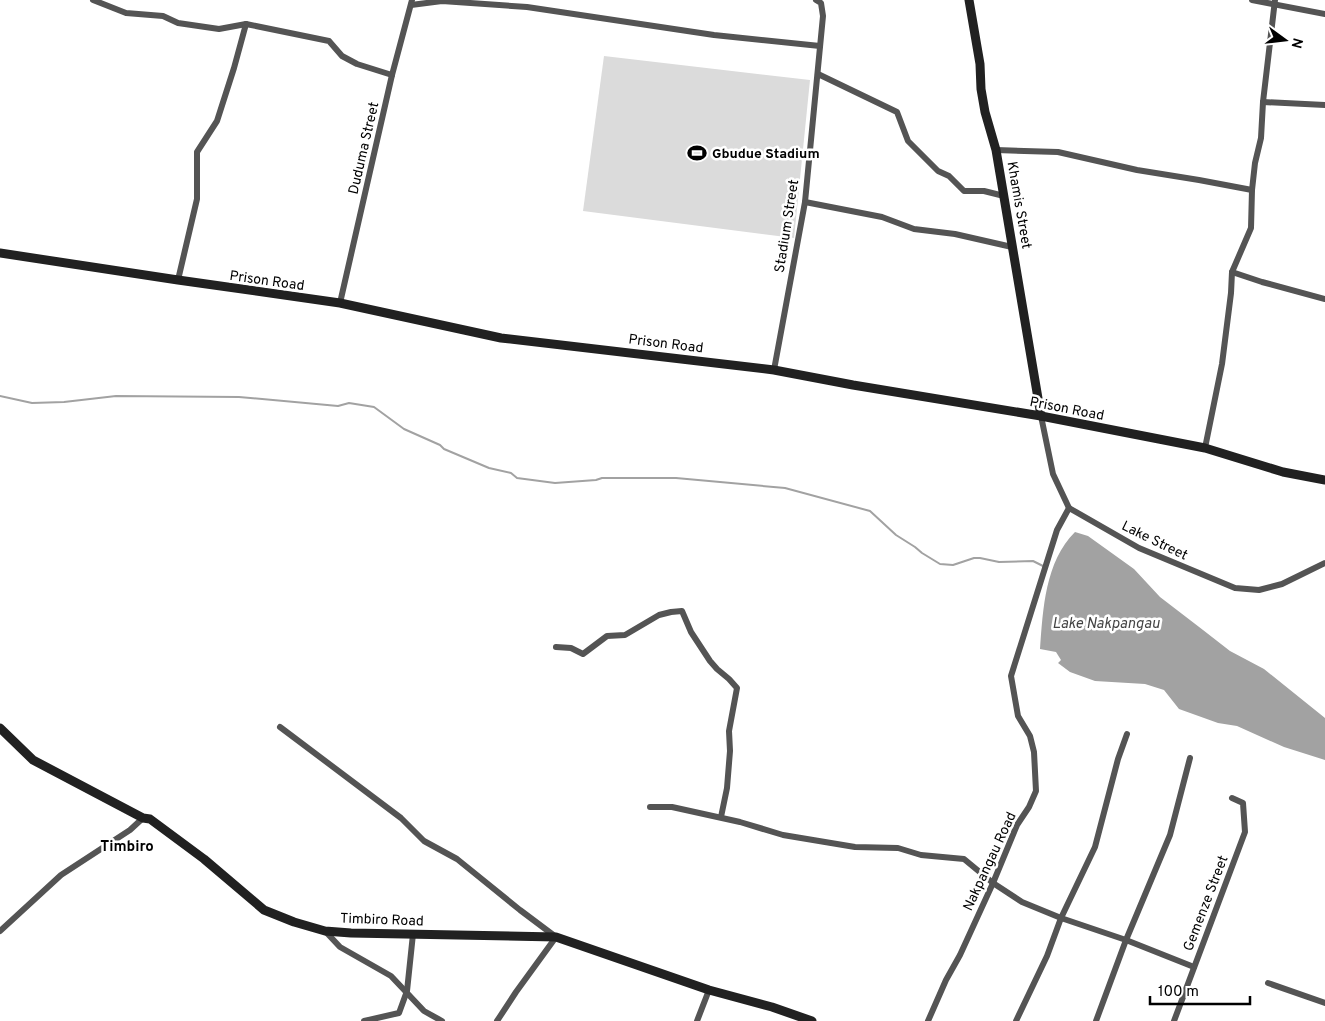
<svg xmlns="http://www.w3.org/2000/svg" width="1325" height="1021" viewBox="0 0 1325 1021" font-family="Overpass,sans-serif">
  <rect width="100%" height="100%" fill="#fff"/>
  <!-- green -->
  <polygon fill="#dbdbdb" points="604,56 810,80 794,238 583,211"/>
  <!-- water -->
  <path fill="#a2a2a2" d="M 1075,532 L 1088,536 L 1134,569 L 1160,597 L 1203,630 L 1230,651 L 1264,669 L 1325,718 L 1325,760 L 1284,747 L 1237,726 L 1218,723 L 1179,709 L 1164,690 L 1145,684 L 1095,681 L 1070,672 L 1058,663 L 1061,660 L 1056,652 L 1040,649 C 1043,609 1045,562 1075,532 Z"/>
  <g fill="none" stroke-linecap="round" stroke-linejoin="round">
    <!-- stream -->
    <polyline stroke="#a2a2a2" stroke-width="2" points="0,396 32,403 64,402 116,396 239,397 338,406 349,403 374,407 404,429 440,445 444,449 489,468 511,473 517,478 555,483 596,480 602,478 676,478 785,488 870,511 896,535 915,547 922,553 940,564 953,565 974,558 980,558 999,562 1033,561 1043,566"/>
    <!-- street -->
    <g stroke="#545454" stroke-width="6">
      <polyline points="93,0 126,13 163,16 178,23 219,29 246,24 329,41 342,56 357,64 392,75"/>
      <polyline points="1252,0 1325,14"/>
      <polyline points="411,5 442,1 527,7 714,35 820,46"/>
      <polyline points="818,74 897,112 908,141 938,171 949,176 964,191 984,191 1004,196"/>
      <polyline points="1263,102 1325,105"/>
      <polyline points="996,150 1058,152 1137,170 1199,180 1252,190"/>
      <polyline points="805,202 882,217 914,229 955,234 1012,247"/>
      <polyline points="1232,272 1262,282 1325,299"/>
      <polyline points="178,280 197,199 197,152 217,121 234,68 246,24"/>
      <polyline points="340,303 392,75 412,0"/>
      <polyline points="774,370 805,202 823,16 821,3 816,0"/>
      <polyline points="1041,416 1053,474 1069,508 1139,548 1235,588 1259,590 1282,584 1325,563"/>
      <polyline points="1205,448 1222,364 1231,293 1232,272 1251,228 1252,190 1255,163 1261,138 1263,102 1275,0"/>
      <polyline points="556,647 571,648 583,654 607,636 625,635 659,615 671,612 682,611 691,632 710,661 717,669 729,679 737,688 729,731 730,751 727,788 721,817"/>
      <polyline points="280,727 401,818 424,841 457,859 520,910 556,937 516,992 497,1021"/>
      <polyline points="650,807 672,807 740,822 783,835 855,847 898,848 921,855 964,859 993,883 1022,902 1061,918 1126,940 1194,967"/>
      <polyline points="0,931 61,875 130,830 143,818"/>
      <polyline points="325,931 340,947 391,976 424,1011 442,1021"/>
      <polyline points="1268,983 1325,1003"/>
      <polyline points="364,1021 399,1013 407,991 413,934"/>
      <polyline points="697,1021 709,990"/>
      <polyline points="928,1021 946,980 960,955 993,883 1017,825 1029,807 1036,791 1034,752 1030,736 1018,716 1011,676 1057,530 1069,508"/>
      <polyline points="1016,1021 1047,956 1061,918 1095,847 1118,759 1127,734"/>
      <polyline points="1096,1021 1126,940 1170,835 1190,758"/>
      <polyline points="1174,1021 1245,832 1243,803 1232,798"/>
    </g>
    <!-- secondary -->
    <g stroke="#212121" stroke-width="9">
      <polyline points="969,0 980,64 981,89 985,112 996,150 1041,416"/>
      <polyline points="0,253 178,280 340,303 501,338 774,370 853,385 1041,416 1205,448 1283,472 1325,480"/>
      <polyline points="0,728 33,760 143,818 150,819 204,859 264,910 294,922 325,931 351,933 556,937 709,990 772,1007 812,1021"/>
    </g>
  </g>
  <!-- icons -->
  <defs>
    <g id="stadium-bare" transform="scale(1.5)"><path d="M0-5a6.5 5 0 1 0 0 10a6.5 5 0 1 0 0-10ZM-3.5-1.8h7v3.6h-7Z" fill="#000" stroke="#fff" stroke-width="2.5" paint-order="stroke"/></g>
  </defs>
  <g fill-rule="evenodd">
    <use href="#stadium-bare" x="697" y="153"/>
  </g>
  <g text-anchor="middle" stroke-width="5" stroke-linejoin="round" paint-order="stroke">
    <!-- street labels -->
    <g font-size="14" fill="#000" stroke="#fff">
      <text transform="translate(363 148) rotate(-77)" y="5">Duduma Street</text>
      <text transform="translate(1020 205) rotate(80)" y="5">Khamis Street</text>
      <text transform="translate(786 226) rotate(-81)" y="5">Stadium Street</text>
      <text transform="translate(267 280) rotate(8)" y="5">Prison Road</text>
      <text transform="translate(666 343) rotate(7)" y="5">Prison Road</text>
      <text transform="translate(1067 408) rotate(11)" y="5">Prison Road</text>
      <text transform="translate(1155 540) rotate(26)" y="5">Lake Street</text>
      <text transform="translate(989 861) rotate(-65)" y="5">Nakpangau Road</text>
      <text transform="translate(1205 903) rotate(-69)" y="5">Gemenze Street</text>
      <text transform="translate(382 919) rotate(2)" y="5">Timbiro Road</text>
    </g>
    <!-- poi labels -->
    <g font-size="14" font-weight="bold" fill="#000" stroke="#fff" text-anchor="start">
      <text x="712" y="158">Gbudue Stadium</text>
    </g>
    <!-- water labels -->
    <g font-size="15" font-style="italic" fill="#434343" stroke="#fff">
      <text x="1106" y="628">Lake Nakpangau</text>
    </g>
    <!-- neighbourhood labels -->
    <g font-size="15" font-weight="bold" fill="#000" stroke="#fff">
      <text x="127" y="851">Timbiro</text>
    </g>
  </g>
  <!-- north arrow -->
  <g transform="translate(1285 40) rotate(105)" stroke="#ffffff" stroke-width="4" paint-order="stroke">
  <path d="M0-4L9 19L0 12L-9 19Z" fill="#000000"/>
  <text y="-8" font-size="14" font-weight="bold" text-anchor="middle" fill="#000000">N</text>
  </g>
  <!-- scale -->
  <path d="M1150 996v8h100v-8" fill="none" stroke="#000000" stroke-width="2.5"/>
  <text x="1158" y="996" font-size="15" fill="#000000" stroke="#ffffff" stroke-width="4" paint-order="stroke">100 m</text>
</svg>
